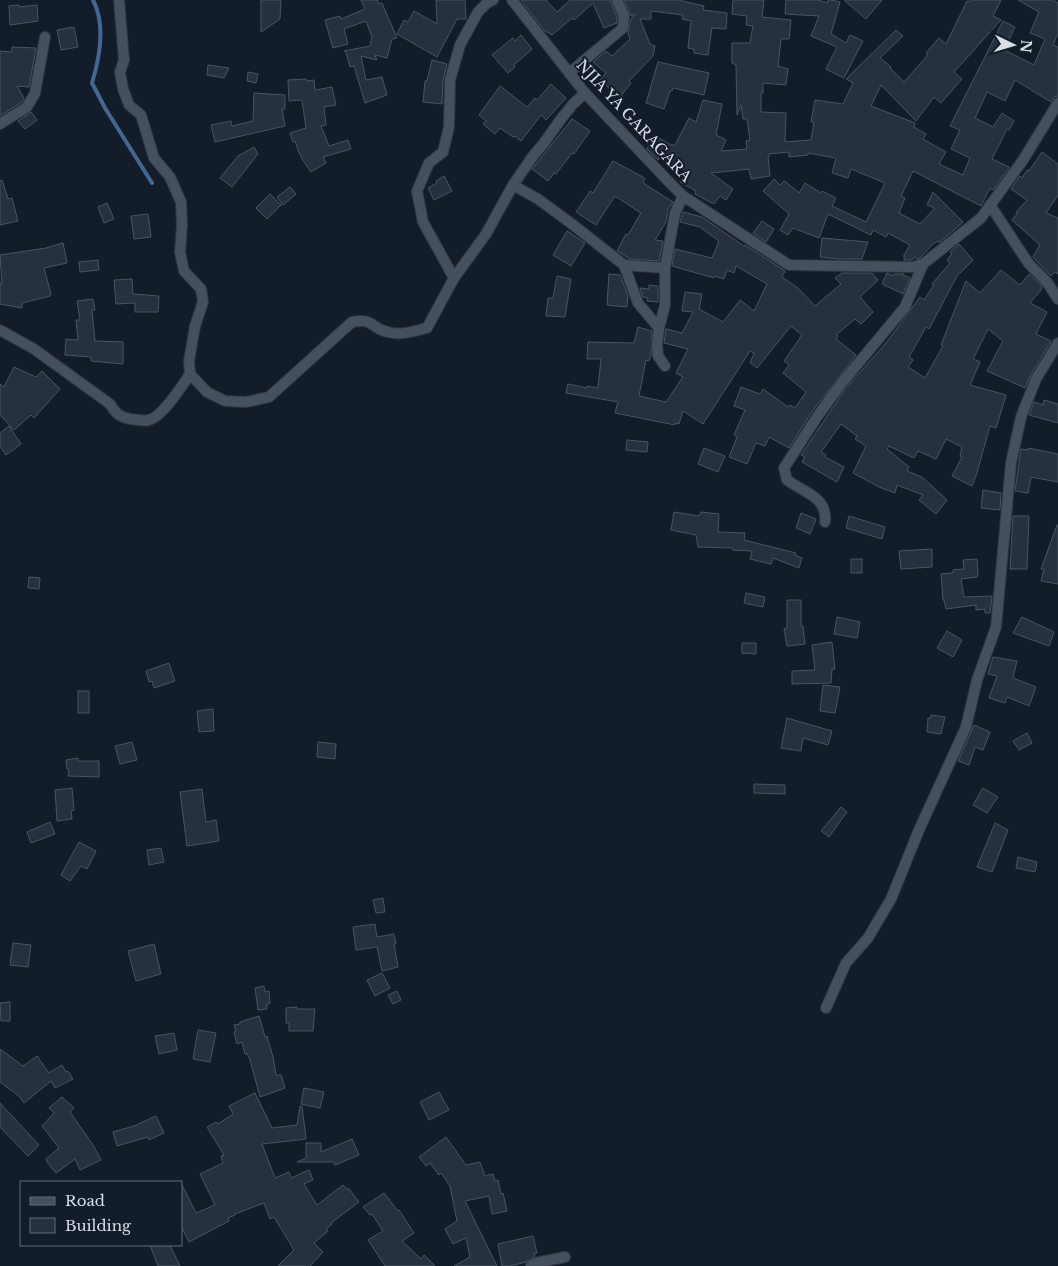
<svg xmlns="http://www.w3.org/2000/svg" width="1058" height="1266" viewBox="0 0 1058 1266" font-family="'Libre Baskerville',serif">
  <rect width="100%" height="100%" fill="#131d2a"/>
  <g fill="none" stroke-linecap="round" stroke-linejoin="round">
    <!-- stream -->
    <path stroke="#446693" stroke-width="4" d="M 93,0 C 106,25 100,57 92,83 L 105,108 L 152,183"/>
  </g>
  <!-- building -->
  <g fill="#26303e" stroke="#495463">
    <polygon points="261,0 281,0 280,19 261,32"/>
    <polygon points="361,0 377,0 379,4 382,3 397,38 392,39 387,58 375,55 377,60 361,56 366,80 382,77 387,95 365,103 354,66 350,67 346,52 344,51 370,46 372,37 366,21 344,29 348,44 333,48 325,20 340,16 341,19 365,9"/>
    <polygon points="436,0 465,0 466,19 457,19 437,57 397,34 404,20 408,22 414,11 437,24"/>
    <polygon points="521,0 546,0 557,12 570,0 610,0 617,17 617,23 604,28 593,3 574,20 572,18 552,35 544,30"/>
    <polygon points="624,0 682,0 682,1 704,6 703,10 727,13 726,29 712,28 708,55 694,53 694,49 688,48 691,21 682,19 683,15 651,11 651,19 640,19 650,44 655,46 653,56 629,81 631,83 620,97 600,80 606,73 593,62 606,51 612,56 630,39 628,33 631,19 635,14 631,16"/>
    <polygon points="733,0 764,0 762,17 791,20 789,39 781,39 778,66 788,69 786,85 763,83 763,93 761,93 761,112 786,113 785,142 811,140 814,122 811,122 815,100 843,104 853,83 846,79 896,30 903,36 880,58 891,67 890,68 904,82 928,55 926,53 939,38 946,44 967,1 969,2 970,0 1001,0 993,16 1001,20 954,72 962,79 941,103 934,97 916,121 881,85 871,106 915,123 914,127 926,134 923,139 946,152 939,164 963,175 970,158 951,149 960,130 950,126 1003,21 1015,27 1004,50 1034,65 1045,39 1030,33 1039,12 1018,0 1053,0 1058,3 1058,33 1053,45 1058,47 1058,96 1054,97 1051,102 1015,80 1005,101 987,92 975,118 993,127 1002,113 1014,121 1009,130 1007,129 992,159 1009,167 1009,168 993,190 990,188 981,206 913,171 901,196 905,198 899,213 920,224 935,208 927,205 933,192 963,222 940,242 938,241 933,244 920,258 917,259 914,257 912,260 904,260 904,255 910,245 888,233 886,237 873,230 871,235 828,214 819,238 793,228 788,235 780,230 789,214 763,191 774,179 780,185 784,181 786,182 799,193 805,183 821,193 822,191 836,198 832,206 866,222 885,183 851,169 848,178 832,173 836,158 808,153 808,155 789,157 789,152 769,154 769,157 768,157 770,176 751,179 749,169 711,173 733,189 726,200 720,196 714,204 695,194 696,191 680,182 686,171 659,158 658,160 647,149 654,135 671,145 675,145 689,118 696,122 703,100 722,104 716,135 726,140 721,151 747,149 746,141 750,140 747,119 743,119 741,105 737,115 736,65 732,63 732,43 750,43 753,26 746,25 747,16 732,14"/>
    <polygon points="786,0 817,0 828,3 828,0 832,0 840,2 831,34 846,43 850,35 863,41 844,78 826,69 837,47 811,36 819,16 785,14"/>
    <polygon points="844,0 882,0 866,19"/>
    <polygon points="19,5 19,7 37,5 38,21 10,25 9,6"/>
    <polygon points="74,27 78,47 61,50 57,30"/>
    <polygon points="521,35 532,49 514,65 515,67 508,73 492,55 513,38 515,41"/>
    <polygon points="12,47 36,48 29,87 17,86 24,98 22,102 0,116 0,51 12,52"/>
    <polygon points="432,60 447,64 443,80 442,104 423,102 425,81 427,81"/>
    <polygon points="658,62 709,73 704,95 673,88 672,91 670,91 664,109 646,103"/>
    <polygon points="208,65 229,68 224,78 207,75"/>
    <polygon points="248,72 258,74 256,83 247,81"/>
    <polygon points="306,79 307,81 314,80 315,90 332,87 336,105 324,107 326,125 321,126 329,146 348,140 351,149 323,157 326,163 311,172 302,159 300,153 299,153 295,141 293,142 290,133 306,128 302,100 289,101 288,80"/>
    <polygon points="551,84 566,98 546,120 541,115 521,141 515,136 513,137 500,128 495,134 483,124 486,121 479,115 500,86 527,107 535,98 537,100"/>
    <polygon points="254,93 285,95 285,109 282,109 285,126 215,142 211,125 231,121 232,126 253,121"/>
    <polygon points="31,112 37,120 25,129 18,121"/>
    <polygon points="572,119 590,131 574,154 572,153 556,174 554,173 548,181 532,169"/>
    <polygon points="254,147 258,154 232,187 220,178 238,156"/>
    <polygon points="1042,152 1058,164 1058,195 1046,213 1058,218 1058,274 1055,272 1051,276 1033,257 1040,245 1012,220 1018,213 1016,212 1027,200 1011,189 1020,176 1022,178 1027,170 1029,171"/>
    <polygon points="613,161 643,177 645,179 643,182 646,185 673,202 668,209 666,222 655,240 663,241 659,261 630,259 617,251 626,234 628,235 641,213 615,196 596,225 576,212 590,191 593,193"/>
    <polygon points="444,176 452,191 434,200 428,188 437,183 436,181"/>
    <polygon points="2,180 8,199 12,198 18,221 0,225 0,181"/>
    <polygon points="290,187 296,194 283,205 277,197"/>
    <polygon points="270,194 281,205 267,219 256,208"/>
    <polygon points="107,203 114,219 104,223 98,207"/>
    <polygon points="683,212 702,217 744,246 745,245 773,263 785,271 782,277 798,288 815,306 841,284 835,278 842,273 872,273 878,280 860,297 873,312 861,324 855,319 836,335 838,336 836,339 856,355 811,413 789,448 769,437 765,446 756,443 747,464 729,457 737,437 734,435 745,410 734,406 741,387 760,394 763,389 788,407 790,405 795,408 806,392 783,373 789,365 784,361 802,335 791,326 757,368 750,363 754,353 750,351 703,424 683,411 679,424 675,423 675,425 615,413 618,402 566,393 568,384 587,388 587,386 598,388 601,359 587,359 588,342 634,343 638,327 652,331 651,355 649,361 646,360 639,396 666,402 683,377 676,373 688,349 664,343 666,329 682,333 693,312 682,311 685,292 702,294 699,309 723,322 740,300 754,311 767,284 736,266 734,273 727,270 724,279 715,276 714,278 672,266 675,249 712,258 719,241 700,227 680,222"/>
    <polygon points="148,214 151,237 134,239 131,216"/>
    <polygon points="762,221 774,229 766,242 753,233"/>
    <polygon points="567,231 585,243 571,266 553,255"/>
    <polygon points="822,238 868,242 862,259 839,259 820,257"/>
    <polygon points="63,243 67,263 44,268 51,294 50,296 22,303 22,308 0,304 0,283 2,284 0,255 46,248"/>
    <polygon points="959,244 973,260 957,276 929,329 926,327 909,357 913,360 908,367 925,378 943,346 941,345 966,281 980,293 1001,270 1020,285 1029,274 1042,286 1041,290 1030,303 1047,312 1036,334 1051,341 1030,376 1025,388 987,371 1003,341 988,329 973,359 980,362 970,385 1006,395 996,428 990,426 976,476 972,486 952,476 962,457 960,456 962,447 946,439 936,459 918,451 914,458 889,446 887,449 909,467 907,471 922,477 947,500 936,514 919,500 923,495 897,485 895,493 879,487 853,473 866,446 855,439 857,436 841,424 821,452 826,455 825,457 844,467 837,482 802,462 805,457 801,455 846,388 886,343 920,297 924,300 934,285 932,284 950,263 947,260 952,254 950,252"/>
    <polygon points="98,260 99,270 80,272 79,262"/>
    <polygon points="887,273 893,276 894,274 904,274 903,275 910,278 903,294 882,284"/>
    <polygon points="609,274 620,275 628,296 627,307 607,305"/>
    <polygon points="557,276 571,279 565,317 546,316 548,298 553,298"/>
    <polygon points="132,279 133,294 159,296 158,312 135,312 135,303 116,304 114,280"/>
    <polygon points="649,285 658,286 658,302 647,301 648,298 643,297 640,288 649,289"/>
    <polygon points="93,299 95,310 92,310 95,341 123,342 123,364 91,361 91,357 65,355 66,339 78,340 76,320 80,320 77,301"/>
    <polygon points="14,367 36,377 42,371 60,389 34,418 31,415 14,430 0,415 0,384 4,387"/>
    <polygon points="1044,400 1058,404 1058,423 1029,415 1034,402 1043,405"/>
    <polygon points="9,426 21,444 6,455 0,446 0,433"/>
    <polygon points="627,440 648,442 647,452 626,450"/>
    <polygon points="704,448 725,456 718,472 698,464"/>
    <polygon points="1028,448 1058,454 1058,482 1031,477 1028,493 1015,491 1021,449 1028,450"/>
    <polygon points="983,490 1001,493 1000,510 981,508"/>
    <polygon points="674,512 699,516 701,512 719,514 718,532 745,533 744,540 796,553 795,555 802,558 799,568 773,558 771,564 750,559 752,551 733,550 733,548 698,547 696,535 671,530"/>
    <polygon points="801,513 816,519 810,534 796,528"/>
    <polygon points="849,516 885,527 882,539 846,528"/>
    <polygon points="1013,516 1029,516 1027,569 1010,569"/>
    <polygon points="1057,525 1058,525 1058,584 1041,581 1044,569 1041,569"/>
    <polygon points="932,549 932,567 901,569 899,551"/>
    <rect x="851" y="559" width="11" height="14"/>
    <polygon points="977,559 978,574 977,577 961,579 964,597 992,596 990,613 985,613 985,609 976,610 976,605 946,609 944,600 943,600 941,574 953,573 953,570 964,569 963,560"/>
    <polygon points="29,577 40,578 39,589 28,588"/>
    <polygon points="746,593 765,597 763,607 744,603"/>
    <polygon points="787,600 801,600 801,626 803,626 805,644 787,646 784,629 787,628"/>
    <polygon points="837,617 860,622 857,638 834,634"/>
    <polygon points="1022,617 1054,632 1049,646 1013,633"/>
    <polygon points="947,631 962,640 953,657 937,648"/>
    <polygon points="832,642 835,669 832,669 831,683 792,684 792,671 815,670 812,645"/>
    <polygon points="742,643 756,643 756,654 742,653"/>
    <polygon points="993,657 1017,661 1013,678 1036,687 1029,706 1007,697 1005,703 989,698 997,676 988,674"/>
    <polygon points="169,663 175,681 154,688 152,681 149,682 146,671"/>
    <polygon points="823,685 840,687 835,713 820,711"/>
    <rect x="78" y="691" width="11" height="22"/>
    <polygon points="213,709 214,731 199,732 197,711"/>
    <polygon points="931,715 945,717 941,734 927,732 928,718 931,718"/>
    <polygon points="787,718 832,731 828,745 803,738 801,751 781,748"/>
    <polygon points="974,725 990,732 983,750 975,747 969,765 958,761"/>
    <polygon points="1027,733 1032,743 1019,750 1013,741"/>
    <polygon points="132,742 137,760 120,764 115,746"/>
    <polygon points="318,742 336,744 335,759 317,757"/>
    <polygon points="78,758 78,761 99,761 99,777 68,776 69,769 67,769 66,760"/>
    <polygon points="754,784 785,785 785,794 754,793"/>
    <polygon points="72,788 74,810 71,811 72,819 57,821 55,790"/>
    <polygon points="983,788 998,797 987,813 973,805"/>
    <polygon points="202,789 206,822 216,820 219,841 187,846 180,792"/>
    <polygon points="841,807 847,812 829,837 821,831"/>
    <polygon points="50,822 55,834 31,843 27,832"/>
    <polygon points="995,823 1008,830 992,872 977,867"/>
    <polygon points="79,842 96,851 87,869 81,866 70,881 61,875"/>
    <polygon points="161,848 164,862 149,865 147,850"/>
    <polygon points="1018,857 1037,862 1035,872 1016,868"/>
    <polygon points="383,898 385,912 376,913 373,900"/>
    <polygon points="375,924 377,937 394,934 396,944 394,944 398,967 382,971 377,947 356,950 353,927"/>
    <polygon points="13,943 31,945 28,967 10,965"/>
    <polygon points="154,944 161,974 136,981 128,951"/>
    <polygon points="382,973 390,988 375,996 367,980"/>
    <polygon points="264,986 265,992 269,991 270,1003 267,1004 267,1009 258,1010 255,988"/>
    <polygon points="397,991 401,1000 393,1004 388,995"/>
    <polygon points="10,1002 10,1021 1,1021 0,1003"/>
    <polygon points="297,1007 297,1009 315,1009 313,1031 289,1031 289,1023 286,1023 286,1008"/>
    <polygon points="259,1016 265,1037 267,1036 273,1057 276,1075 281,1075 285,1088 260,1097 250,1060 247,1053 245,1054 242,1042 237,1044 234,1032 236,1031 234,1025 240,1024 240,1022"/>
    <polygon points="198,1030 216,1033 210,1062 193,1059"/>
    <polygon points="174,1033 177,1050 159,1054 155,1036"/>
    <polygon points="0,1049 23,1066 37,1056 49,1073 62,1065 66,1072 68,1071 73,1079 55,1088 51,1081 24,1103 19,1096 0,1082"/>
    <polygon points="304,1088 324,1092 320,1108 301,1104"/>
    <polygon points="439,1092 449,1110 429,1120 420,1102"/>
    <polygon points="255,1093 272,1128 297,1125 300,1106 302,1106 306,1139 262,1144 275,1178 289,1172 291,1178 309,1170 313,1180 304,1184 317,1205 343,1185 347,1189 349,1189 359,1202 331,1223 332,1224 326,1229 328,1231 314,1243 323,1252 310,1266 278,1266 294,1250 274,1217 270,1219 264,1203 235,1214 235,1215 228,1218 229,1221 189,1242 181,1226 181,1183 196,1213 215,1205 200,1174 223,1163 221,1156 224,1155 207,1127 216,1122 218,1124 233,1114 229,1106"/>
    <polygon points="62,1097 74,1108 70,1112 93,1145 101,1160 80,1170 75,1159 56,1173 47,1162 46,1159 59,1148 42,1126 54,1113 49,1108"/>
    <polygon points="0,1103 39,1145 28,1156 0,1127"/>
    <polygon points="156,1116 164,1133 149,1140 148,1137 117,1146 113,1132 134,1126"/>
    <polygon points="446,1137 466,1165 480,1162 485,1176 493,1174 495,1181 498,1180 501,1194 503,1193 507,1211 492,1214 489,1196 465,1201 497,1266 454,1266 470,1257 466,1238 453,1244 445,1229 457,1221 450,1186 441,1173 439,1175 430,1163 426,1166 419,1157"/>
    <polygon points="352,1139 359,1155 335,1165 334,1162 297,1162 306,1158 306,1143 321,1143 321,1152"/>
    <polygon points="384,1193 398,1211 399,1210 414,1233 402,1241 421,1259 424,1255 435,1266 385,1266 368,1240 383,1231 372,1214 370,1215 363,1207"/>
    <polygon points="533,1236 537,1253 534,1253 535,1256 526,1262 510,1266 502,1266 498,1244"/>
    <polygon points="150,1245 170,1245 180,1266 158,1266"/>
  </g>
  <g fill="none" stroke-linecap="round" stroke-linejoin="round">
    <!-- street casing -->
    <g stroke="#313641" stroke-width="12">
      <g id="street">
        <polyline points="119,0 124,60 120,72 123,89 129,105 141,115 154,158 170,177 181,202 182,225 180,252 184,271 201,289 203,302 195,326 189,361 190,374"/>
        <polyline points="512,0 585,93 669,182 683,196 789,265 913,267 923,264 981,218 1023,160 1058,103"/>
        <polyline points="569,73 623,28 624,16 617,0"/>
        <polyline points="0,124 27,107 35,93 45,37"/>
        <polyline points="513,185 533,156 544,143 561,119 573,104 585,93"/>
        <polyline points="990,205 1029,264 1047,282 1058,299"/>
        <polyline points="624,265 638,303 659,328"/>
        <polyline points="454,278 423,222 417,191 429,163 443,152 449,127 450,80 460,45 478,12 487,3 493,0"/>
        <path d="M 0,330 L 34,349 L 110,404 C 115,413 120,417 130,419 C 136,420 144,421 149,420 C 163,416 182,386 190,374 L 207,392 L 225,401 L 246,402 L 269,397 L 352,322 C 376,318 369,328 388,332 C 401,336 414,331 427,328 L 454,278 L 486,234 L 513,185 L 538,199 L 572,224 L 624,265 L 665,268"/>
        <polyline points="665,366 658,356 657,344 659,328 665,305 665,268 675,213 683,196"/>
        <path d="M 825,522 C 828,497 803,492 787,480 L 784,468 L 817,417 L 841,384 L 905,307 L 923,264"/>
        <polyline points="826,1008 846,963 868,938 891,899 919,830 966,727 977,680 996,627 1011,463 1021,417 1036,379 1058,343"/>
        <polyline points="531,1266 535,1263 565,1257"/>
      </g>
    </g>
    <!-- street -->
    <use href="#street" stroke="#45505f" stroke-width="10"/>
  </g>
  <g text-anchor="middle" stroke-width="4" stroke-linejoin="round" paint-order="stroke">
    <!-- street labels -->
    <g font-size="15" fill="#d8dee8" stroke="#131d2a">
      <text transform="translate(634 121) rotate(47)" y="5">NJIA YA GARAGARA</text>
    </g>
  </g>
  <!-- legend -->
  <rect x="20" y="1181" width="162" height="65" fill="#131d2a" stroke="#626a76"/>
  <rect x="30" y="1197" width="25" height="8" fill="#45505f" stroke="#626a76"/>
  <text x="65" y="1206" font-size="15" fill="#d8dee8">Road</text>
  <rect x="30" y="1218" width="25" height="15" fill="#26303e" stroke="#626a76"/>
  <text x="65" y="1231" font-size="15" fill="#d8dee8">Building</text>
  <!-- north arrow -->
  <g transform="translate(1013 45) rotate(95)" stroke="#131d2a" stroke-width="4" paint-order="stroke">
  <path d="M0-4L9 19L0 12L-9 19Z" fill="#d8dee8"/>
  <text y="-8" font-size="14" font-weight="bold" text-anchor="middle" fill="#d8dee8">N</text>
  </g>
</svg>
